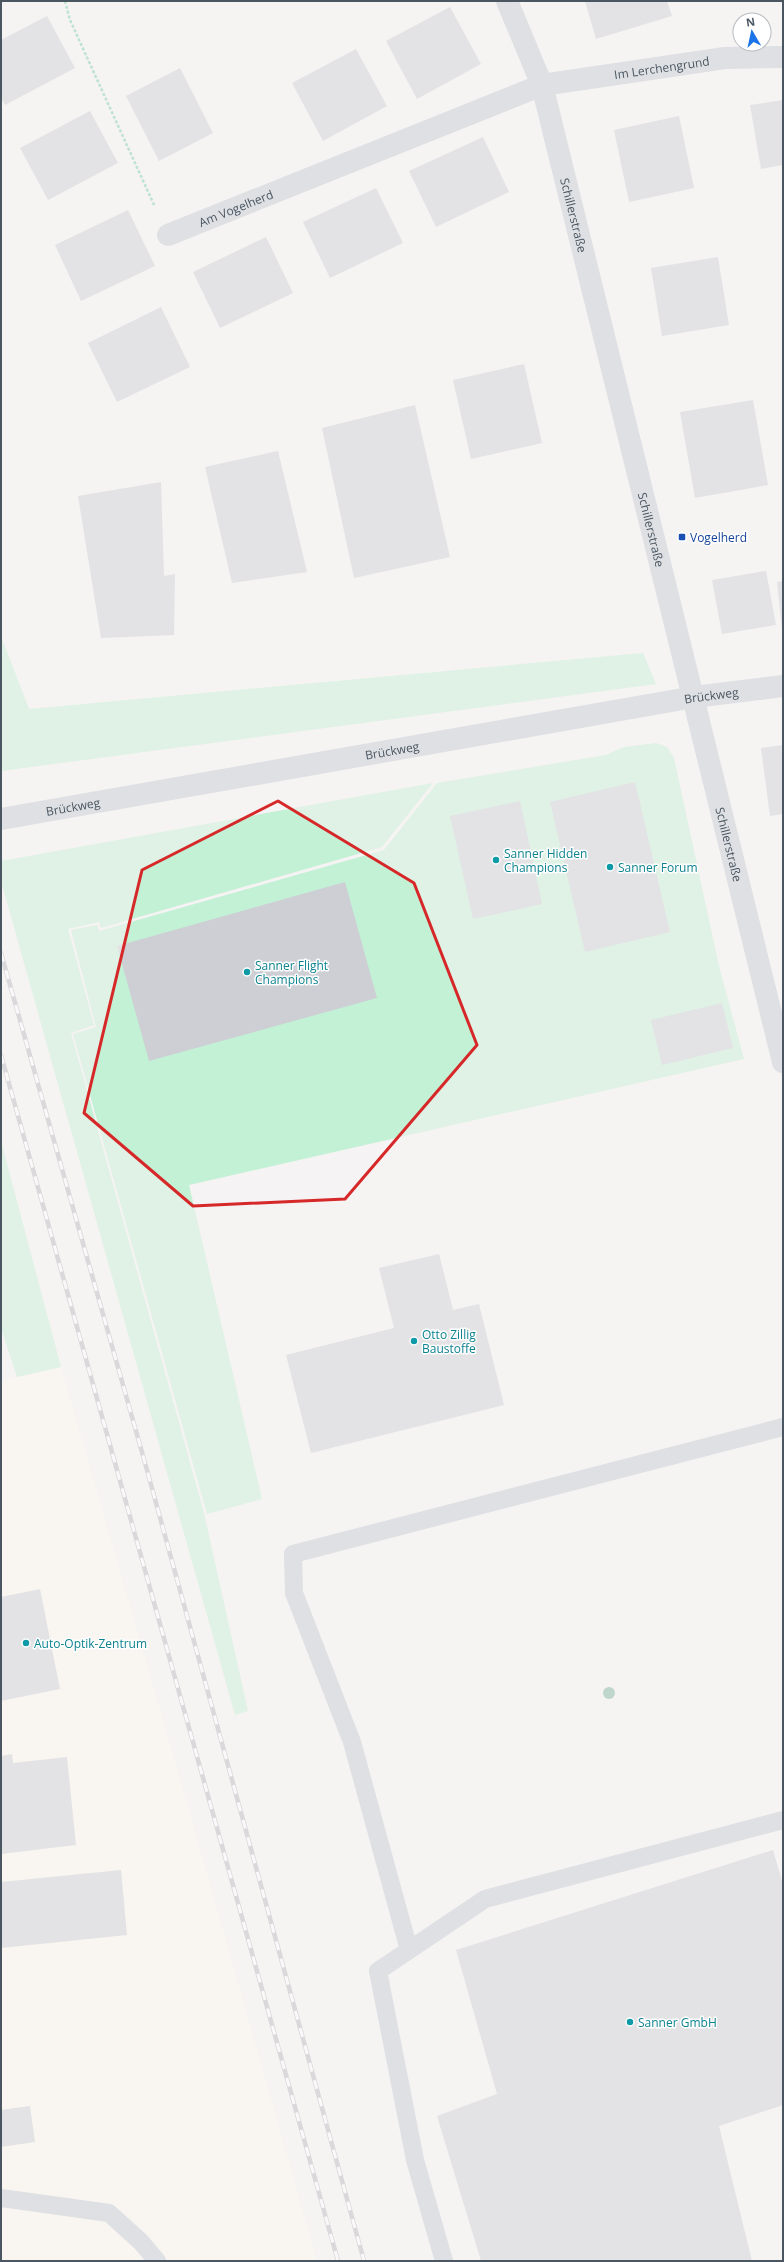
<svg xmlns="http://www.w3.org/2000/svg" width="784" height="2262" font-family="'Open Sans',sans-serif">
<rect width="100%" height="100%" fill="#f5f3f3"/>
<!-- commercial -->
<path fill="#fdf9ef" d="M61 1367 186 1800 317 2261H1V1381Z"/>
<!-- green -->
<path fill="#c3f1d5" d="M1 636 29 709 643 653 656 684 1 771Z
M656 743 667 747 674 758 719 966 744 1059 189 1185 262 1499 207 1514 73 1034 96 1027 71 930 97 925 99 931 384 850 437 783 606 755 624 747Z
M433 783 382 847 101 928 99 922 68 929 94 1025 71 1033 204 1513 248 1711 235 1715 1 881V861Z
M1 1141 61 1367 17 1377 1 1328Z"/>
<!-- building -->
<path fill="#cdcfd5" d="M585 1H667L672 16 596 39Z
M450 7 481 64 417 99 386 41Z
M47 16 75 68 5 105 1 98V40Z
M356 49 387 106 323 141 292 83Z
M180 68 213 133 159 161 126 96Z
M783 100V165L761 169 750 105Z
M90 111 118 163 48 200 20 148Z
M679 116 694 188 629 202 614 130Z
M483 137 509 192 436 227 409 171Z
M376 188 403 243 330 278 303 222Z
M128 210 155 266 81 301 55 245Z
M266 237 293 293 220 328 193 272Z
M718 257 729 325 662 336 651 268Z
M161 307 190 367 117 402 88 343Z
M524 364 542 443 471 459 453 380Z
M753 400 768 485 695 498 680 412Z
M415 405 450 557 354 578 322 428Z
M278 451 307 572 232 583 205 467Z
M161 482 164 576 175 574 174 635 101 638 78 496Z
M766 571 776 625 722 634 712 580Z
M783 581V628L782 629 777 582Z
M783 745V814L770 816 761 748Z
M635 782 670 932 585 952 550 802Z
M520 801 542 904 473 919 450 816Z
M345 882 377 998 149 1061 117 946Z
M722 1003 733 1048 662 1065 651 1020Z
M439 1254 453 1310 479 1304 504 1405 311 1453 286 1355 394 1328 379 1268Z
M40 1589 60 1689 1 1701V1597Z
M12 1754 13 1763 67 1757 76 1845 1 1854V1756Z
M773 1850 783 1884V2105L719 2126 752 2261H481L437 2116 497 2094 456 1950Z
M121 1870 127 1935 1 1948V1882Z
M30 2106 35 2142 1 2147V2110Z"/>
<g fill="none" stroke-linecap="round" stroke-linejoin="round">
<!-- path -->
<path stroke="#7ad0a6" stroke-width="2.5" stroke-dasharray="3 2" stroke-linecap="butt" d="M65 1 70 20 155 207"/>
<!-- service -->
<path stroke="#c1cad2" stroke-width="18" d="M409 1950 352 1742 294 1593 293 1554 783 1427
M1 2198 109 2213 141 2242 157 2261
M444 2261 415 2160 378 1971 485 1899 783 1820"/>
<!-- minor -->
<g stroke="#c1cad2" stroke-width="22">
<path id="s1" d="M507 1 542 85 783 1062"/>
<path id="s2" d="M168 235 542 85 725 58 783 57"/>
</g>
<!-- tertiary -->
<path stroke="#c1cad2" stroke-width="22" id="s3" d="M1 819 694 697 783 686"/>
<!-- rail casing -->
<g stroke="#b5b8bd" stroke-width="4.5">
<path id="rail" d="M1 953 147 1470 364 2261
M1 1055 338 2261"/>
</g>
<!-- rail -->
<use href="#rail" stroke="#fff" stroke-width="3" stroke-dasharray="9" stroke-linecap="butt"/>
</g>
<!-- trees -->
<circle fill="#7bb799" cx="609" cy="1693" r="6"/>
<!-- marked area -->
<path d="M0 0H784V2262H0ZM278 801 414 883 477 1045 345 1199 193 1206 84 1113 142 870Z" fill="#f5f3f3" fill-opacity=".55" fill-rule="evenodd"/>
<path fill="none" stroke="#d62828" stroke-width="3" stroke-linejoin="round" d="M278 801 414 883 477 1045 345 1199 193 1206 84 1113 142 870Z"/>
<!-- markers -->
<rect fill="#1a4fb4" stroke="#fff" stroke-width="1.5" x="678" y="533" width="8" height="8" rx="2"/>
<g fill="#0f9aa8" stroke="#fff" stroke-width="1.5">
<circle cx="496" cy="860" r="4"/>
<circle cx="610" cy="867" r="4"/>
<circle cx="247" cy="972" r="4"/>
<circle cx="414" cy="1341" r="4"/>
<circle cx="26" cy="1643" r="4"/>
<circle cx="630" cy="2022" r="4"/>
</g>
<g text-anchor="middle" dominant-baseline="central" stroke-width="3" stroke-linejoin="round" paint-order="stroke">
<!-- street labels -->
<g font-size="12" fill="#4a5661" stroke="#fff">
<text stroke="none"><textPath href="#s2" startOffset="524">Im Lerchengrund</textPath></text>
<text stroke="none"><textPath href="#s2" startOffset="73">Am Vogelherd</textPath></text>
<text stroke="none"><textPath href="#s1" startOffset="225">Schillerstraße</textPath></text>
<text stroke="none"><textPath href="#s1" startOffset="549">Schillerstraße</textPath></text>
<text stroke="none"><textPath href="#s3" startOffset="721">Brückweg</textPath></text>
<text stroke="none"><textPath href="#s3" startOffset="397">Brückweg</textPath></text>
<text stroke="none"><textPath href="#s3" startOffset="73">Brückweg</textPath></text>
<text stroke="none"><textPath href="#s1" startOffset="873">Schillerstraße</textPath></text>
</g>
<!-- transit labels -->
<g font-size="12" fill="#164399" stroke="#fff" text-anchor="start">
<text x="690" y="537">Vogelherd</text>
</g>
<!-- culture labels -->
<g font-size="12" fill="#0d838f" stroke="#fff" text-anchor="start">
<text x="504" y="853">Sanner Hidden<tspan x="504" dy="14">Champions</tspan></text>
<text x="618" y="867">Sanner Forum</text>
<text x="255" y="965">Sanner Flight<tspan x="255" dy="14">Champions</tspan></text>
<text x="422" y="1334">Otto Zillig<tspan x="422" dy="14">Baustoffe</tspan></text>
<text x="34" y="1643">Auto-Optik-Zentrum</text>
<text x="638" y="2022">Sanner GmbH</text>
</g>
</g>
<!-- border -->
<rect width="784" height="2262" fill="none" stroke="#4a5661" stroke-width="4"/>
<!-- north arrow -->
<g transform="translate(752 32) rotate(351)"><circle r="19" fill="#ffffff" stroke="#b7bbc0"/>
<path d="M0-3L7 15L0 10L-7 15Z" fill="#1a73e8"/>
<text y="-6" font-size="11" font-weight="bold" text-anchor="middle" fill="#4a5661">N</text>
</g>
</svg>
